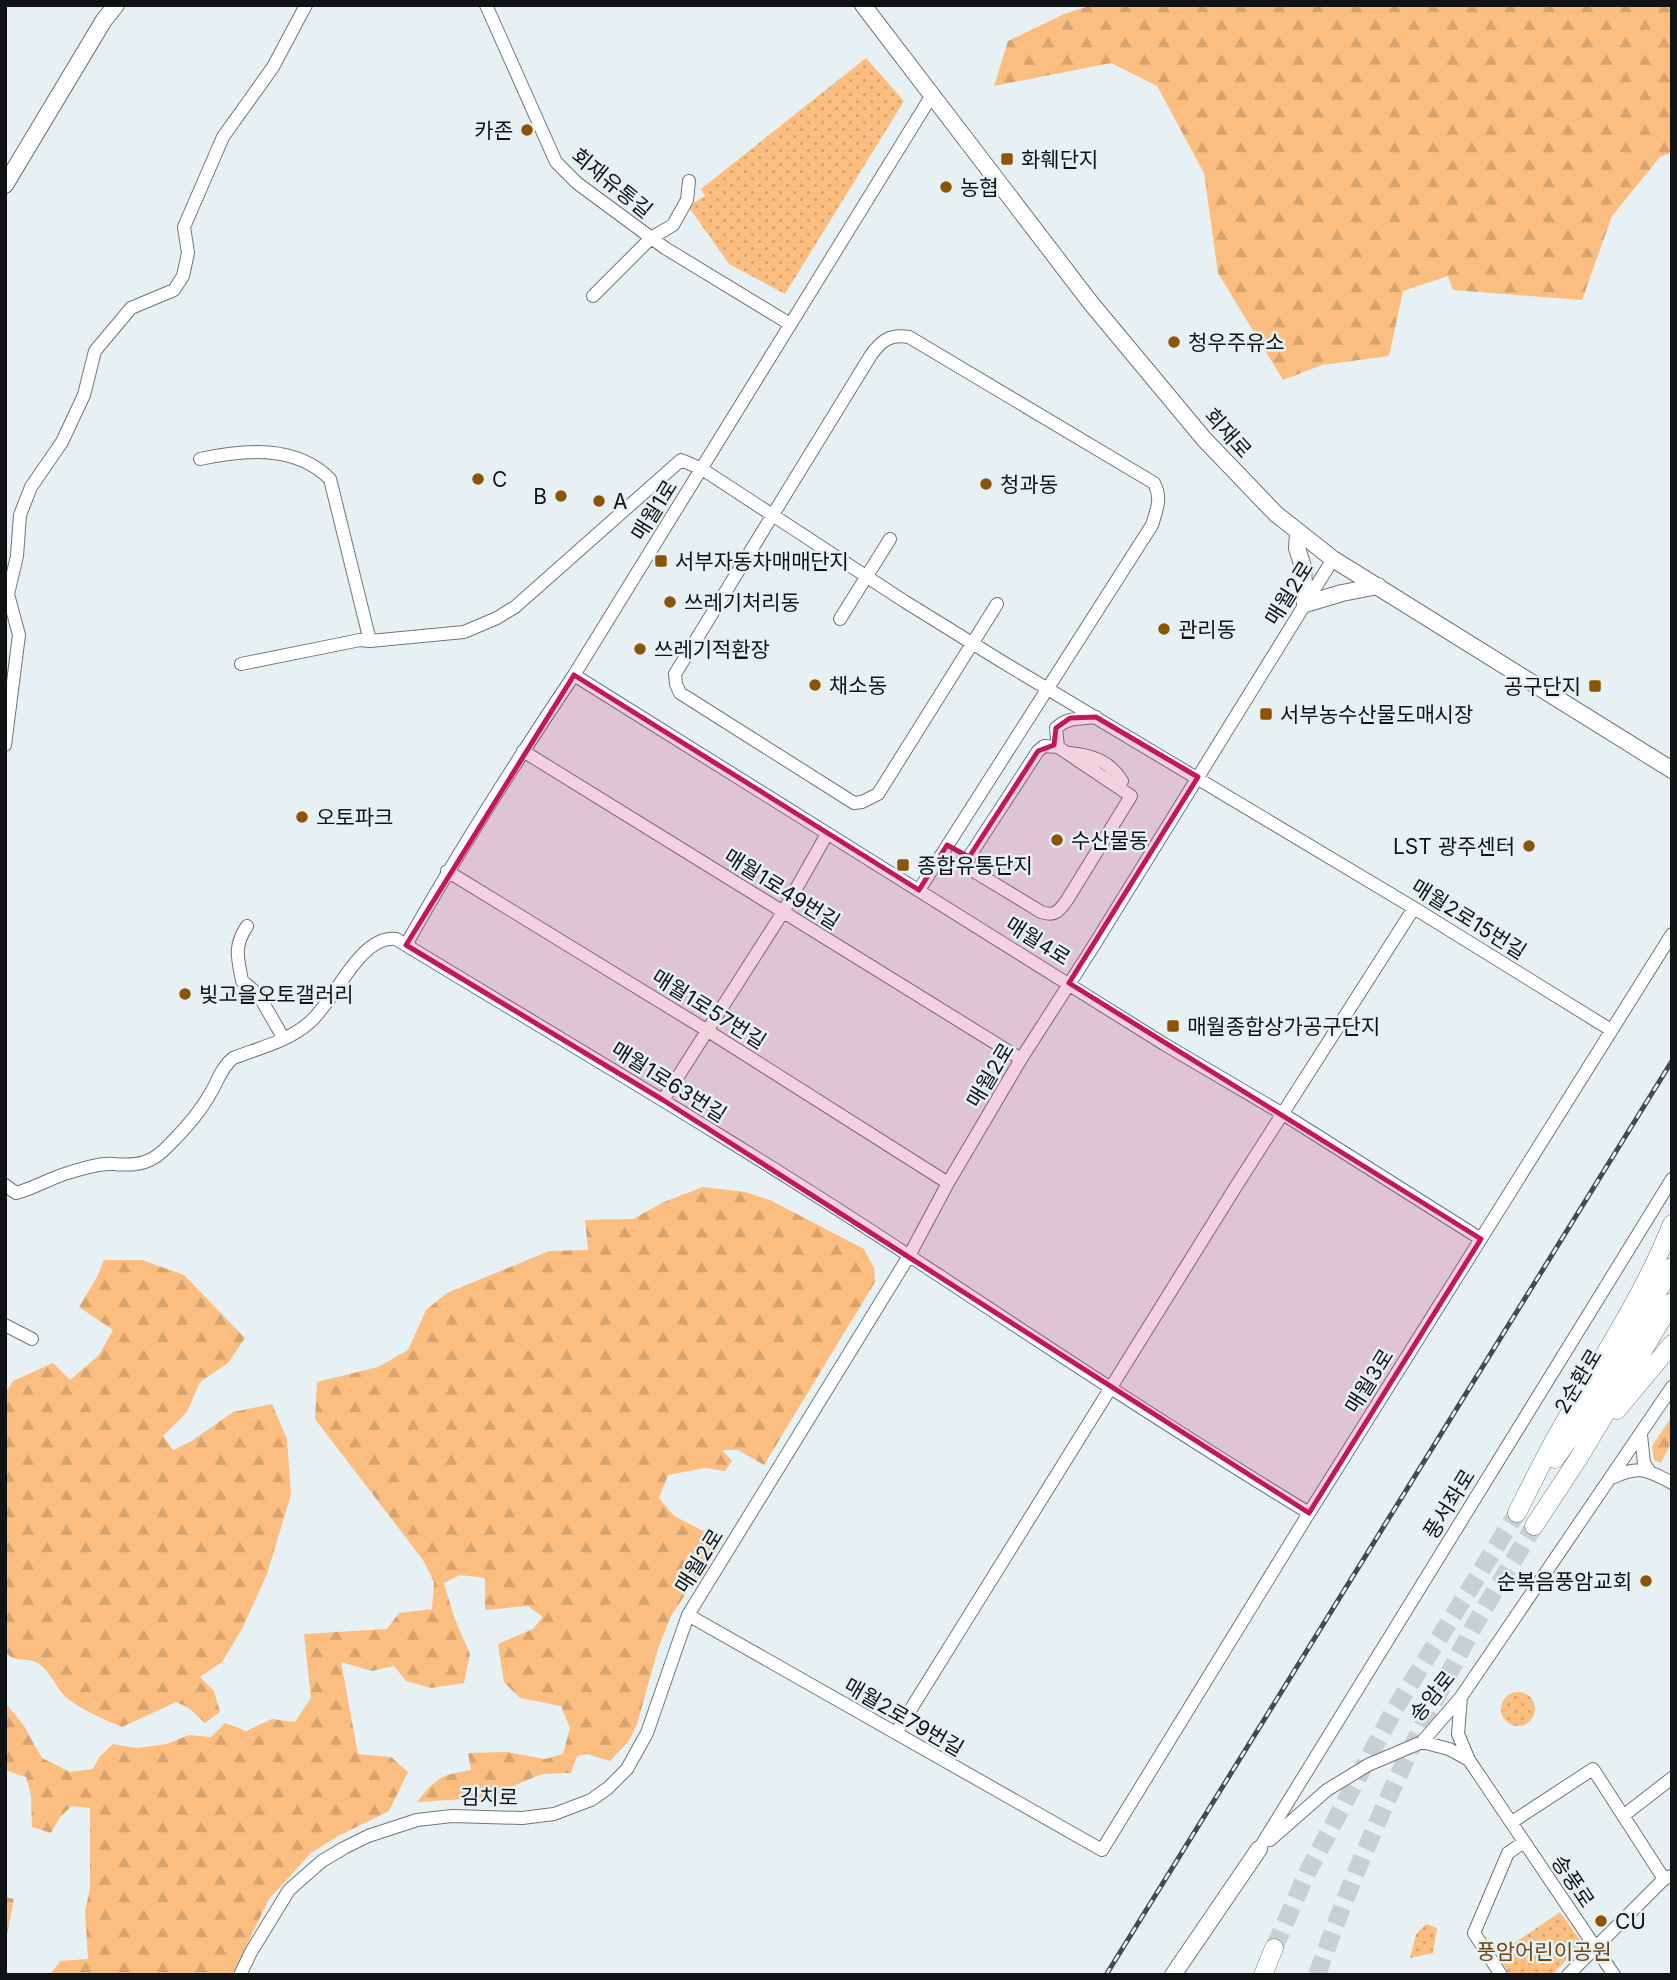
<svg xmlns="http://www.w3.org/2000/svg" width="1677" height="1980" font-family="Inter,'Noto Sans KR',sans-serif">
<defs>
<pattern id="grass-dots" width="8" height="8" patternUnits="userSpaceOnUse" patternTransform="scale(1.75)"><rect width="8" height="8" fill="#fbbe80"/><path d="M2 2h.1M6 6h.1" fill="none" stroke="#d6a26e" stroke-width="1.8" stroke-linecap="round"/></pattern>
<pattern id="forest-firs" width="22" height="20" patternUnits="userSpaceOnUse" patternTransform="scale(1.75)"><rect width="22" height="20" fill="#fbbe80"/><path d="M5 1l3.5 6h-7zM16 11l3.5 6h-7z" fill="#d6a26e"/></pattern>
</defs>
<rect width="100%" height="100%" fill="#e7f1f3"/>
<!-- grass -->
<path fill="url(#grass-dots)" d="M866 58 904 101 785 294 729 264 688 206 705 196 701 189Z
M1501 1709a17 17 0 1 1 34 0a17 17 0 1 1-34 0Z
M1560 1912 1580 1940V1946L1552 1975H1510L1497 1955Z
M1426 1924 1437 1928 1433 1953 1410 1958 1416 1934Z"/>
<!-- forest -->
<path fill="url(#forest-firs)" d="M1093 5H1672V152L1660 157 1612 216 1582 300 1453 290 1448 276 1403 291 1389 356 1322 365 1283 380 1218 273 1204 173 1157 86 1111 63 994 86 1008 41 1064 14Z
M703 1187 745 1192 770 1200 864 1249 874 1268 875 1282 764 1465 738 1450H722L732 1461 725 1471 705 1468 668 1475 659 1498 674 1516 721 1540 671 1616 658 1649 637 1724 629 1741 610 1761 587 1754 577 1756 571 1773 542 1774 513 1786 498 1797 417 1802C437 1777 441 1775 471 1770L468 1753 507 1752 545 1759 563 1754 570 1728 561 1706 520 1698 504 1682 498 1644 533 1629 543 1617 528 1606 485 1610V1578L460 1575 444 1583 454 1617 470 1654 464 1683 431 1688 406 1681 394 1666 372 1671 341 1662 358 1754 391 1757 408 1772 389 1811 338 1836 311 1853 269 1899 232 1975H50L60 1961 88 1959 85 1911 90 1889V1808L72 1806 60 1817 51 1833 32 1827 31 1795 26 1777 5 1770V1706L9 1707 24 1726 42 1758 70 1772 93 1769 100 1756 113 1744 136 1748 167 1744 189 1735 211 1737 225 1723 246 1731 272 1719 295 1722 311 1698 304 1634 387 1629 399 1613 432 1609 434 1582 423 1560 315 1419 317 1382 378 1367 408 1350 426 1310 447 1293 549 1251 588 1250 585 1220 633 1219 664 1202Z
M104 1260H142L184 1275 245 1338 228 1363 200 1382 187 1412 163 1436 173 1450 190 1442 233 1412 272 1404 287 1439 291 1495 267 1574 242 1629 222 1662 200 1677 214 1691 220 1712 205 1723 189 1708 176 1702 122 1727C103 1719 84 1711 68 1699 56 1690 50 1668 35 1662 23 1657 17 1664 5 1652V1394L13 1381 53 1363 70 1380 99 1355 113 1330 79 1307 97 1277Z
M1672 1416V1441L1661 1463 1654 1460 1652 1446Z
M5 1897 14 1899 5 1944Z"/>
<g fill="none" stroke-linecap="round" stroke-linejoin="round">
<!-- highway-tunnel -->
<path stroke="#c7d0d2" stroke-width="18" stroke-dasharray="18 9" stroke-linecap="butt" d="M1274 1948 1307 1873 1393 1712 1517 1513
M1317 1975C1357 1861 1407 1751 1464 1645 1485 1604 1511 1566 1534 1526"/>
<!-- minor casing -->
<g stroke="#6e7779" stroke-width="14">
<path id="minor" d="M486 5 556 162 577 183 665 248 790 324
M593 296 651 238 673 225 687 200 689 181
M200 459C244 450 295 444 330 479L370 641
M840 619 890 539
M241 664 360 640 370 641 464 632 497 618 515 607 681 460 702 469 904 601 1001 661 1414 908 1611 1030
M574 675 1164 1044 1283 1114 1481 1239
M5 745 19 635 8 594 17 556 20 515 31 487 62 442 84 395 95 351 131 308 174 290 183 276 188 253 184 227 223 137 273 67 306 5
M1044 746 1058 747 1131 796 1067 900C1059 911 1055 917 1041 912L972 870 968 864 969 857 1038 751Z
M1058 747 1056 728C1068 717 1080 719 1096 717
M523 751 1021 1059
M1070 753C1091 755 1110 761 1122 781
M447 871 708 1031 948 1183
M919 890 1152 525C1157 509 1162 498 1154 483L909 337C890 334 882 340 871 355L675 674 676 684 680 693 854 803 862 802 878 794 997 604
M247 926C233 947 238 958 242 981L258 994 284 1039
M406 945C458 852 515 763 574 675L932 95
M663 1100 783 912 827 834
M5 1185 16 1193C35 1188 52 1177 71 1172 84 1168 100 1163 113 1164 138 1166 152 1164 170 1144 185 1129 200 1112 210 1094 218 1081 221 1068 233 1058 259 1048 289 1041 310 1022 335 1001 359 935 396 939 567 1043 740 1144 908 1255 1040 1342 1173 1430 1309 1513
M5 1325 32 1339
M1641 1435 1644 1463 1649 1471
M1614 1477C1639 1465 1648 1470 1672 1483
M688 1615 1102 1850 1309 1513 1672 934
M1461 1697 1458 1734 1469 1760
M896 1733 1235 1188 1414 908
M1422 1742 1449 1749 1469 1760 1614 1975
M1623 1816 1672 1778
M1512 1822 1593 1769 1664 1879
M1270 1840 1327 1790 1368 1765 1422 1742 1461 1697 1672 1387
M1259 1849 1672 1179
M240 1975 251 1952 289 1890 322 1861 344 1848 368 1836 417 1820 452 1816 522 1818 554 1814 591 1800 608 1788 627 1769 647 1733 688 1615 909 1256 948 1183 1021 1059 1091 950 1333 559
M1501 1975 1474 1933 1508 1853 1524 1842
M1568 1975 1664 1879 1671 1876"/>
</g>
<!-- major casing -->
<g stroke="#6e7779" stroke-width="18">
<path id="major" d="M863 5 1090 302 1204 439 1276 514 1333 559 1672 770
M5 185 104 20 116 5
M1298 533 1297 548 1303 567 1305 604 1342 593 1378 586
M1173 1975 1259 1849"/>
</g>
<!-- highway casing -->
<g stroke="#6e7779" stroke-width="19">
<path id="highway" d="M1617 1410 1672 1344
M1555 1459 1580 1424 1672 1267
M1517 1513C1532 1483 1547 1452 1564 1423 1602 1358 1644 1294 1672 1224
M1534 1526 1580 1456 1672 1302
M1263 1975 1274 1948"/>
</g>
<!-- minor -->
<use href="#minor" stroke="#fff" stroke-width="12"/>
<!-- major -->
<use href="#major" stroke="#fff" stroke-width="16"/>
<!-- highway -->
<use href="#highway" stroke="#fff" stroke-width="18"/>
<!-- rail casing -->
<g stroke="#454a4b" stroke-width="5">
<path id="rail" d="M1106 1975 1672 1061"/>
</g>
<!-- rail -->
<use href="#rail" stroke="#e7f1f3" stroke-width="2.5" stroke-dasharray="8" stroke-linecap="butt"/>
</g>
<!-- marked area -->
<path fill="#c2185b" fill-opacity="0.2" stroke="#c2185b" stroke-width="5" stroke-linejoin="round" d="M574 675 919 890 947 845 969 857 1038 751 1054 745 1056 728 1070 718 1096 717 1198 777 1069 983 1481 1239 1309 1513 663 1100 406 945Z"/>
<!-- markers -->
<g fill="#8c5408" stroke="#e7f1f3" stroke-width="2.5">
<circle cx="527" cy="130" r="7"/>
<rect x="1000" y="152" width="14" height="14" rx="3.5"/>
<circle cx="946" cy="187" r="7"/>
<circle cx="1174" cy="342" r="7"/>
<circle cx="478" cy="479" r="7"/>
<circle cx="986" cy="484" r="7"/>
<circle cx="561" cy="496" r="7"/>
<circle cx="599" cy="501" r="7"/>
<rect x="654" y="554" width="14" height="14" rx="3.5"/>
<circle cx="670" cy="602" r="7"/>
<circle cx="1164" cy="629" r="7"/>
<circle cx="640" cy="649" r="7"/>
<circle cx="815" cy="685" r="7"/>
<rect x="1588" y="679" width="14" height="14" rx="3.5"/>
<rect x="1259" y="707" width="14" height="14" rx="3.5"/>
<circle cx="302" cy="817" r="7"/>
<circle cx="1057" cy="840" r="7"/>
<circle cx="1529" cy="846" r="7"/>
<rect x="896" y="858" width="14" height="14" rx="3.5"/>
<circle cx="185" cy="994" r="7"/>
<rect x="1166" y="1019" width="14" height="14" rx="3.5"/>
<circle cx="1646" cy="1581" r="7"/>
<circle cx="1601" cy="1921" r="7"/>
</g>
<g text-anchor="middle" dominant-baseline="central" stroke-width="5" stroke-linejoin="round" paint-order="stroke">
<!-- poi labels -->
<g font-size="21" fill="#101314" stroke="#e7f1f3" text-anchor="start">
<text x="513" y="130" text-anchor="end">카존</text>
<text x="1021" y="159">화훼단지</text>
<text x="960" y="187">농협</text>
<text x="1188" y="342">청우주유소</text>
<text x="492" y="479">C</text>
<text x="1000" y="484">청과동</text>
<text x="547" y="496" text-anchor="end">B</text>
<text x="613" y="501">A</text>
<text x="675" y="561">서부자동차매매단지</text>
<text x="684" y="602">쓰레기처리동</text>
<text x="1178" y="629">관리동</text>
<text x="654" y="649">쓰레기적환장</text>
<text x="829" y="685">채소동</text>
<text x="1581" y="686" text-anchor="end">공구단지</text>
<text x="1280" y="714">서부농수산물도매시장</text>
<text x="316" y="817">오토파크</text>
<text x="1071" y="840">수산물동</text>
<text x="1515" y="846" text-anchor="end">LST 광주센터</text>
<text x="917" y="865">종합유통단지</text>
<text x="199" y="994">빛고을오토갤러리</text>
<text x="1187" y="1026">매월종합상가공구단지</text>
<text x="1632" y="1581" text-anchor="end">순복음풍암교회</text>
<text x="1615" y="1921">CU</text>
</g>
<!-- street labels -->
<g font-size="21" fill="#101314" stroke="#e7f1f3">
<text transform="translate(612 183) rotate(39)">회재유통길</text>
<text transform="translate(1228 433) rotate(48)">회재로</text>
<text transform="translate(654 510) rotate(-58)">매월1로</text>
<text transform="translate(1289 593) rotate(-58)">매월2로</text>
<text transform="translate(782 889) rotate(32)">매월1로49번길</text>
<text transform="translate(1469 919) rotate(32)">매월2로15번길</text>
<text transform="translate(1038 941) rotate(32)">매월4로</text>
<text transform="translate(709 1009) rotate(32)">매월1로57번길</text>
<text transform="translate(990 1075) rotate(-59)">매월2로</text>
<text transform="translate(669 1082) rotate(32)">매월1로63번길</text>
<text transform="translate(1369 1381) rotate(-58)">매월3로</text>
<text transform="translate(1578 1381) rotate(-59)">2순환로</text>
<text transform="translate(1449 1504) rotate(-58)">풍서좌로</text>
<text transform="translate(699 1561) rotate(-58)">매월2로</text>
<text transform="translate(1432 1696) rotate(-51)">송암로</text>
<text transform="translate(904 1717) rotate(30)">매월2로79번길</text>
<text transform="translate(489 1797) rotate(1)">김치로</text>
<text transform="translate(1573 1881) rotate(56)">송풍로</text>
</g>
<!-- park labels -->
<g font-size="21" fill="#704510" stroke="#e7f1f3">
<text x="1544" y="1951">풍암어린이공원</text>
</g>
</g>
<!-- border -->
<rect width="1677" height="1980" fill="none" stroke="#101314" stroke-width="14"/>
</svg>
